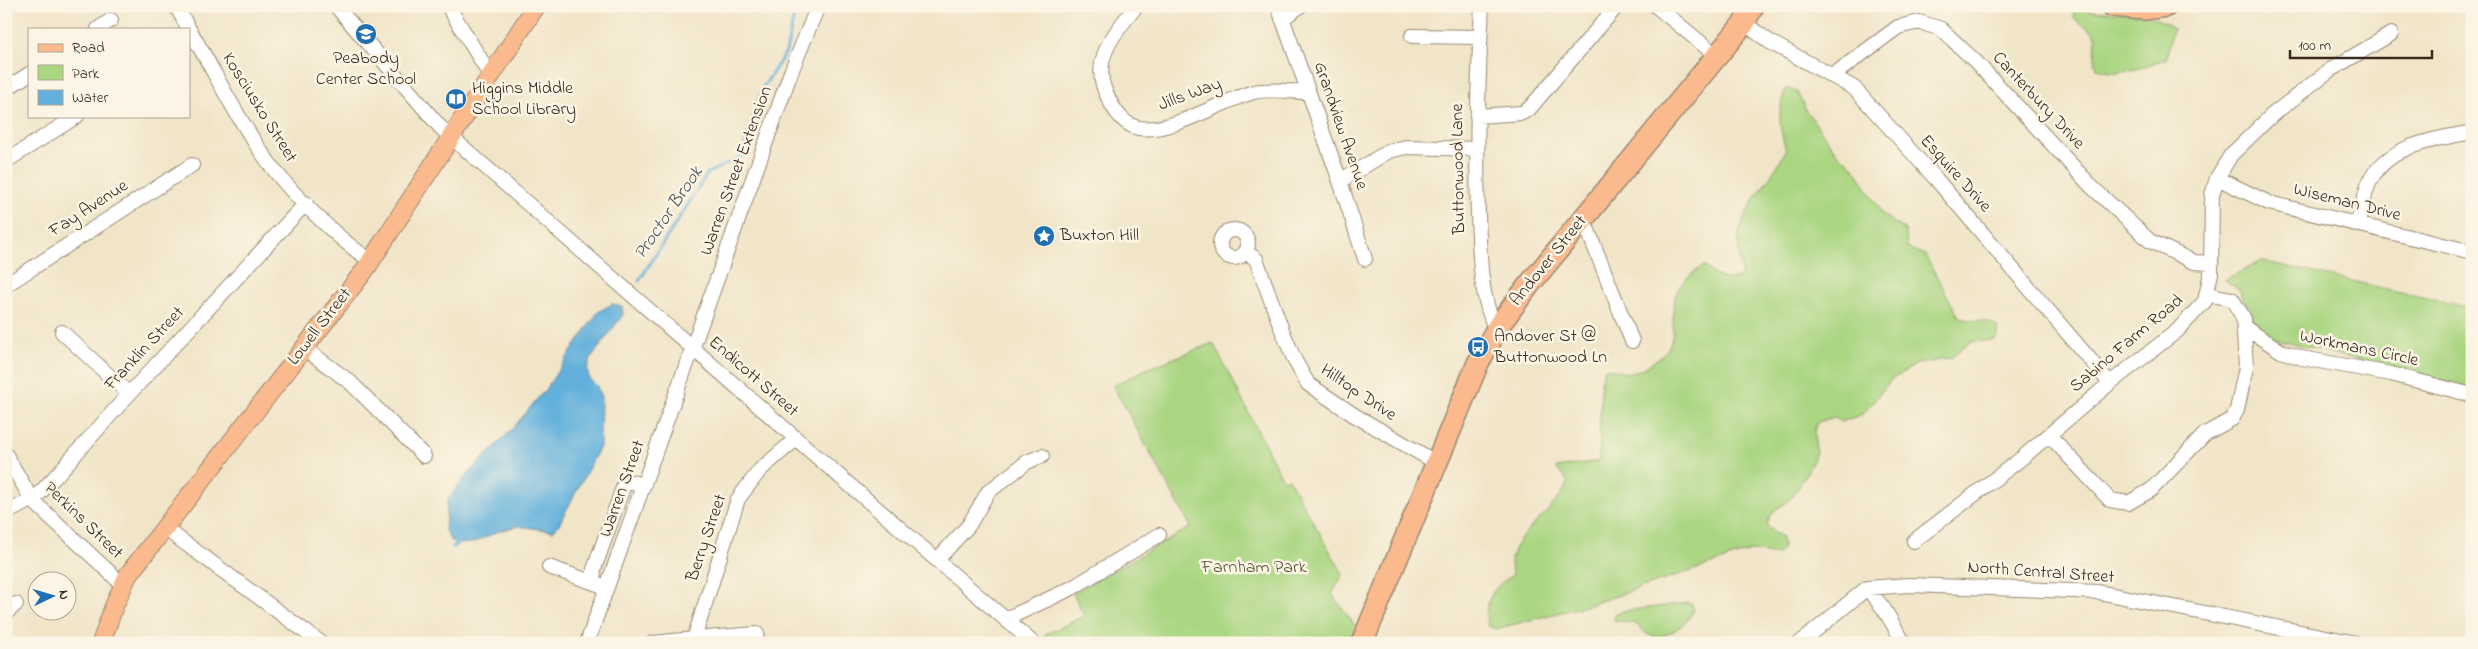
<svg xmlns="http://www.w3.org/2000/svg" width="2478" height="649" font-family="'Indie Flower',sans-serif">
<rect width="100%" height="100%" fill="#fcf5e5"/>
<filter id="ink" filterUnits="userSpaceOnUse"><feTurbulence type="fractalNoise" baseFrequency=".02" numOctaves="2"/><feDisplacementMap in="SourceGraphic" scale="10" xChannelSelector="R" yChannelSelector="G"/><feConvolveMatrix kernelMatrix="1 2 1 2 8 2 1 2 1" color-interpolation-filters="sRGB"/></filter>
<filter id="wash" filterUnits="userSpaceOnUse"><feTurbulence type="fractalNoise" baseFrequency=".0096" numOctaves="4" result="noise"/><feDisplacementMap in="SourceGraphic" scale="20" xChannelSelector="R" yChannelSelector="G"/><feGaussianBlur stdDeviation="1.12" result="paint"/><feColorMatrix in="noise" values="0 0 0 0 0 0 0 0 0 0 0 0 0 0 0 0 0 1.4 0 .05"/><feComposite in="paint" operator="in"/></filter>
<g filter="url(#wash)">
<rect width="100%" height="100%" fill="#f1e5c8"/>
<!-- green -->
<path fill="#aad682" stroke="#728050" d="M2082 7 2087 11C2113 13 2155 10 2173 29L2166 59C2144 66 2119 79 2097 68 2092 57 2099 41 2093 32 2088 26 2079 24 2073 17L2075 8Z
M1786 88 1797 92 1805 109 1836 152 1853 166 1883 215 1906 231 1907 248 1925 255 1959 317C1973 323 1984 318 1997 326L1998 336 1995 340 1970 342 1951 358 1917 364 1891 380 1863 414 1841 422 1834 417 1818 422C1809 435 1819 444 1815 455 1814 461 1796 492 1792 497 1783 508 1771 507 1767 525L1774 533 1782 536 1783 548 1777 555 1751 551 1589 605 1496 629 1487 626C1484 604 1491 587 1512 576 1512 570 1510 562 1512 556 1517 532 1558 509 1568 482L1556 468 1599 461 1601 383 1604 369C1615 367 1620 376 1637 371 1643 369 1649 365 1654 361 1685 342 1666 318 1677 292 1682 280 1695 270 1705 266 1715 277 1728 284 1742 276 1740 261 1736 241 1741 226 1750 198 1774 177 1786 150 1779 126 1777 112 1786 88Z
M2262 261 2472 308V389L2261 335 2239 290 2224 280Z
M1213 343 1283 480 1288 478 1343 574 1332 594 1356 627 1351 639 1315 643H1053L1044 635 1084 616 1073 593 1191 527 1113 386 1144 370Z
M1687 603 1692 604 1694 610C1688 623 1665 642 1649 635 1643 632 1640 626 1633 623 1627 621 1620 622 1614 620L1615 615 1623 611Z"/>
<!-- water -->
<path fill="#62b0dc" stroke="#4e6d7d" d="M612 304 622 306 623 315 591 358 587 370 590 380 597 386 601 397 600 447 558 526 553 531 518 526 499 531 473 543 459 544 450 540 445 530 447 501 465 477 514 427 547 387 598 312Z"/>
<g fill="none" stroke-linecap="round" stroke-linejoin="round">
<!-- stream -->
<path stroke="#62b0dc" stroke-width="3" d="M639 281 708 173 741 157 762 89 786 52 796 6
M453 547 460 541"/>
</g>
</g>
<g filter="url(#ink)">
<g fill="none" stroke-linecap="round" stroke-linejoin="round">
<!-- minor casing -->
<g stroke="#968873" stroke-width="16">
<path id="minor" d="M176 6 189 29
M336 6 441 128 816 456 1033 643
M448 6 490 75
M1278 6 1340 181 1365 259
M1482 6C1478 77 1476 146 1478 216 1480 253 1479 296 1496 329
M1656 6 1717 56
M1134 9C1114 33 1091 61 1106 93 1112 107 1122 125 1139 128 1173 133 1220 101 1254 92 1270 88 1292 92 1308 92
M1282 19 1300 6
M1744 23 1770 42 1854 88 1936 179 2110 383
M98 29 111 20
M189 29C215 72 237 119 267 160 289 192 338 239 371 261
M1412 36 1480 37
M1832 76 1898 27 1919 22 1941 29 1975 61 2092 187 2150 241 2194 262 2211 263
M6 89 29 74
M1477 116 1522 113 1529 109 1617 6
M6 161 77 116
M2217 178 2269 203 2472 252
M1340 181 1389 151 1406 147 1476 149
M1583 218 1632 341
M2357 225C2362 211 2364 194 2370 181 2389 144 2436 139 2472 132
M1220 244a14 14 0 1 1 28 0a14 14 0 1 1-28 0Z
M1246 252 1256 259 1282 330 1295 361 1308 384 1354 415 1437 463
M6 285 192 165
M2244 327 2281 351 2302 358 2391 374 2472 395
M62 332 129 394
M304 348 350 382 424 456
M2049 435 2110 500 2128 503 2151 490 2205 434 2232 419 2237 410 2246 367 2243 317 2232 299 2206 294
M6 455 32 500 123 585
M6 513 35 498 54 478 129 394 306 203
M163 527 321 643
M1914 541 2022 458 2110 383 2177 331 2205 301 2211 273 2212 195 2217 178 2231 155 2272 115 2330 70 2391 34
M937 560 969 525 988 492 1027 462 1042 456
M549 567 600 585
M593 582 594 569 624 485 632 482 644 485
M1867 588 1884 609 1904 643
M6 613 16 604
M1006 619 1072 588 1159 535
M694 639 757 634
M587 643 791 72 818 6
M653 643 694 639 738 499 760 470 796 439
M1800 643 1867 588 1909 585 2098 592 2356 643"/>
</g>
<!-- major casing -->
<g stroke="#968873" stroke-width="20">
<path id="major" d="M101 643 114 606 128 575 365 270 536 6"/>
</g>
<!-- highway casing -->
<g stroke="#968873" stroke-width="24">
<path id="highway" d="M2113 6 2144 9 2166 6
M1362 643 1478 363 1499 325 1529 285 1744 23 1753 6"/>
</g>
<!-- minor -->
<use href="#minor" stroke="#fff" stroke-width="14"/>
<!-- major -->
<use href="#major" stroke="#fbba8d" stroke-width="18"/>
<!-- highway -->
<use href="#highway" stroke="#fbba8d" stroke-width="21"/>
</g>
</g>
<!-- icons -->
<defs>
<g id="school-disc" transform="scale(1.125)"><circle r="9.5" fill="#1f6fb2" stroke="#fcf5e5"/><path d="M0-5L7-2L0 1L-7-2ZM-4 1L0 2.5L4 1V4Q0 6-4 4Z" fill="#fff"/></g>
<g id="library-disc" transform="scale(1.125)"><circle r="9.5" fill="#1f6fb2" stroke="#fcf5e5"/><path d="M-6-4Q-3-5.5-.7-3.5V5Q-3 3-6 4ZM6-4Q3-5.5 .7-3.5V5Q3 3 6 4Z" fill="#fff"/></g>
<g id="sight-disc" transform="scale(1.125)"><circle r="9.5" fill="#1f6fb2" stroke="#fcf5e5"/><path d="M0-6L1.8-2.2L6-1.7L2.9 1.2L3.7 5.4L0 3.3L-3.7 5.4L-2.9 1.2L-6-1.7L-1.8-2.2Z" fill="#fff"/></g>
<g id="bus-disc" transform="scale(1.125)"><circle r="9.5" fill="#1f6fb2" stroke="#fcf5e5"/><path d="M-5-6H5V4H4V6H2V4H-2V6H-4V4H-5ZM-3.5-4V0h7V-4ZM-3.5 1.2v1.5H-2V1.2ZM2 1.2v1.5H3.5V1.2Z" fill="#fff"/></g>
</defs>
<g fill-rule="evenodd">
<use href="#school-disc" x="366" y="34"/>
<use href="#library-disc" x="456" y="99"/>
<use href="#sight-disc" x="1044" y="236"/>
<use href="#bus-disc" x="1478" y="347"/>
</g>
<g text-anchor="middle" dominant-baseline="central" stroke-width="5" stroke-linejoin="round" paint-order="stroke">
<!-- poi labels -->
<g font-size="18" fill="#3b2a1e" stroke="#fcf5e5" text-anchor="start">
<text x="366" y="59" text-anchor="middle">Peabody<tspan x="366" dy="21">Center School</tspan></text>
<text x="472" y="89">Higgins Middle<tspan x="472" dy="21">School Library</tspan></text>
<text x="1060" y="236">Buxton Hill</text>
<text x="1494" y="337">Andover St @<tspan x="1494" dy="21">Buttonwood Ln</tspan></text>
</g>
<!-- street labels -->
<g font-size="18" fill="#3b2a1e" stroke="#fcf5e5">
<text transform="translate(1190 95) rotate(-20)">Jills Way</text>
<text transform="translate(2038 101) rotate(47)">Canterbury Drive</text>
<text transform="translate(259 108) rotate(58)">Kosciusko Street</text>
<text transform="translate(1340 126) rotate(71)">Grandview Avenue</text>
<text transform="translate(1459 169) rotate(-91)">Buttonwood Lane</text>
<text transform="translate(737 171) rotate(-70)">Warren Street Extension</text>
<text transform="translate(1955 174) rotate(48)">Esquire Drive</text>
<text transform="translate(2347 203) rotate(14)">Wiseman Drive</text>
<text transform="translate(89 209) rotate(-33)">Fay Avenue</text>
<text transform="translate(1549 261) rotate(-51)">Andover Street</text>
<text transform="translate(320 327) rotate(-52)">Lowell Street</text>
<text transform="translate(2127 344) rotate(-40)">Sabino Farm Road</text>
<text transform="translate(145 349) rotate(-47)">Franklin Street</text>
<text transform="translate(2359 349) rotate(12)">Workmans Circle</text>
<text transform="translate(753 377) rotate(41)">Endicott Street</text>
<text transform="translate(1358 393) rotate(34)">Hilltop Drive</text>
<text transform="translate(623 489) rotate(-70)">Warren Street</text>
<text transform="translate(83 521) rotate(44)">Perkins Street</text>
<text transform="translate(707 538) rotate(-71)">Berry Street</text>
<text transform="translate(2041 573) rotate(4)">North Central Street</text>
</g>
<!-- park labels -->
<g font-size="18" fill="#575537" stroke="#fcf5e5">
<text x="1254" y="568">Farnham Park</text>
</g>
<!-- water labels -->
<g font-size="19" font-style="italic" fill="#495960" stroke="#fcf5e5">
<text transform="translate(669 213) rotate(-56)">Proctor Brook</text>
</g>
</g>
<!-- margin -->
<rect width="2478" height="649" fill="none" stroke="#fcf5e5" stroke-width="25"/>
<!-- legend -->
<rect x="28" y="28" width="162" height="90" fill="#fcf5e5" stroke="#afa495"/>
<rect x="38" y="44" width="25" height="8" fill="#fbba8d" stroke="#afa495"/>
<text x="72" y="52" font-size="15" fill="#3b2a1e">Road</text>
<rect x="38" y="65" width="25" height="15" fill="#aad682" stroke="#afa495"/>
<text x="72" y="78" font-size="15" fill="#3b2a1e">Park</text>
<rect x="38" y="90" width="25" height="15" fill="#62b0dc" stroke="#afa495"/>
<text x="72" y="102" font-size="15" fill="#3b2a1e">Water</text>
<!-- north arrow -->
<g transform="translate(52 596) rotate(85)"><circle r="24" fill="#fcf5e5" stroke="#afa495"/>
<path d="M0-4L9 19L0 12L-9 19Z" fill="#1f6fb2"/>
<text y="-8" font-size="14" font-weight="bold" text-anchor="middle" fill="#3b2a1e">N</text>
</g>
<!-- scale -->
<path d="M2290 50v8h142v-8" fill="none" stroke="#3b2a1e" stroke-width="2.5"/>
<text x="2298" y="50" font-size="15" fill="#3b2a1e" stroke="#fcf5e5" stroke-width="4" paint-order="stroke">100 m</text>
</svg>
